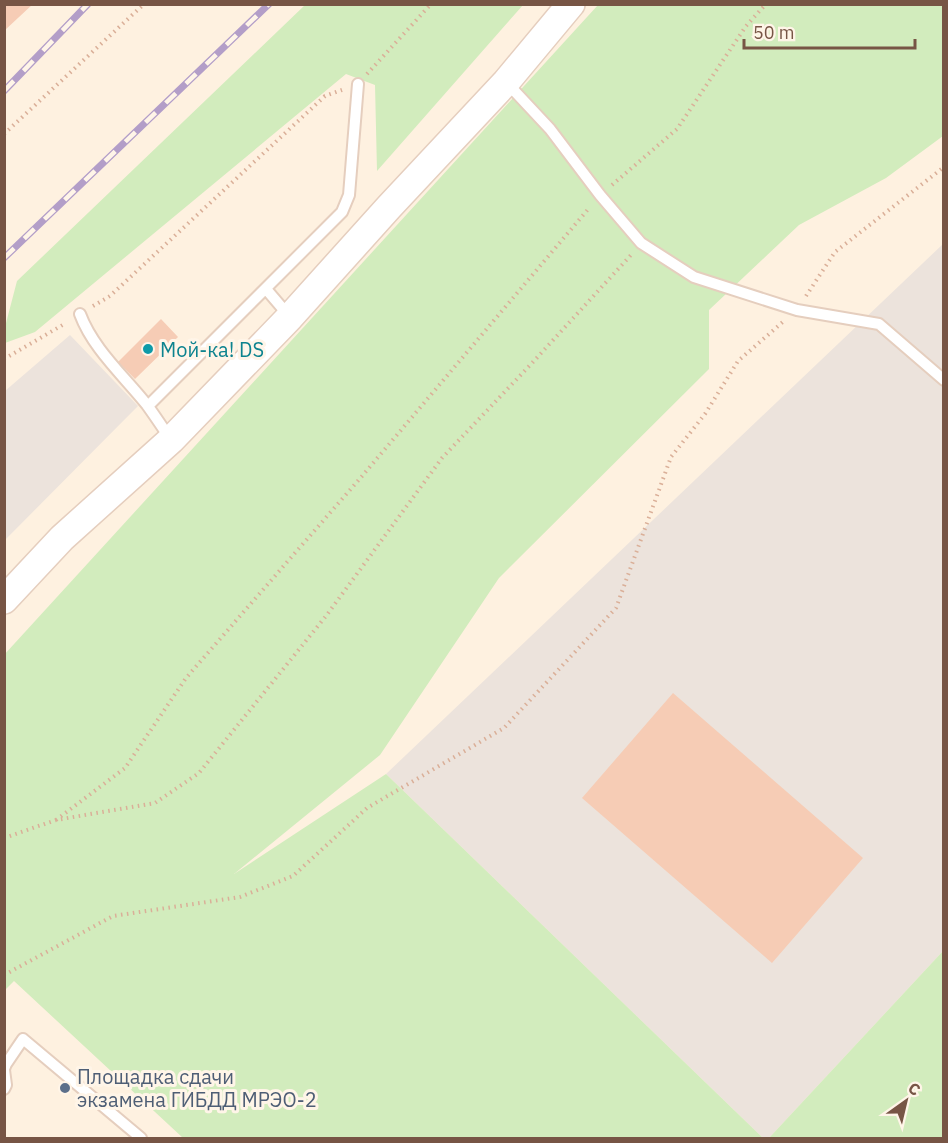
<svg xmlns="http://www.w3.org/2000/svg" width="948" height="1143" font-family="'IBM Plex Sans',sans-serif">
<rect width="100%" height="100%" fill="#fef1e0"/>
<!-- industrial -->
<path fill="#ece3dc" d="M943 244V951L769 1138H763L386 774Z
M70 335 138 406 5 540V391Z"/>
<!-- green -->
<path fill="#d2ecbd" d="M305 5H523L377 171 375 85 346 74 35 332 5 343V327L17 281Z
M598 5H943V136L886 178 799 225 709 310V369L499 578 380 755 234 874 386 774 763 1138H183L14 981 5 990 4 655Z
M943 951V1138H769Z"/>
<!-- building -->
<path fill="#f6ccb5" d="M4 4H33L4 31Z
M161 319 178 337 135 379 118 362Z
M673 693 863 858 772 963 582 798Z"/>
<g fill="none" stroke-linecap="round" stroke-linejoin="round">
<!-- service casing -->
<g stroke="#e5cebe" stroke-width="14">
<path id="service" d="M507 83 550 129 600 195 641 243 694 277 797 310 879 324 944 380
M266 289 289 316
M80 314C93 349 124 376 147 405 155 416 163 428 171 440
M148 406 342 212 349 195 358 84
M4 1069 6 1064 23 1039 141 1138
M4 1070 6 1085 4 1089"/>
</g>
<!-- tertiary casing -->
<g stroke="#e5cebe" stroke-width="30">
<path id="tertiary" d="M4 600 62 538 171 440 290 317 389 207 506 82 571 4"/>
</g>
<!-- path -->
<path stroke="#daaf98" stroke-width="4" stroke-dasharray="1.5 4.5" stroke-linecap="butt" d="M367 74 431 4
M4 134 144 4
M612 185 677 129 746 26 766 4
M806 296 835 252 944 167
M93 306 110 296 325 96 342 90
M4 359 66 323
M56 820 125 768 186 678 363 475 590 207
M4 838 56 820 155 803 199 773 326 616 442 458 533 362 631 255
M4 975 113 916 240 897 293 876 367 808 504 728 616 608 671 457 705 414 738 361 784 321"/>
<!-- service -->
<use href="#service" stroke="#fff" stroke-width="10"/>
<!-- tertiary -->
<use href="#tertiary" stroke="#fff" stroke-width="27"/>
<!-- rail casing -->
<g stroke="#b39ec8" stroke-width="7">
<path id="rail" d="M4 91 88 4
M4 258 269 4"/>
</g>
<!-- rail -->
<use href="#rail" stroke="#fff5e8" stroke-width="4.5" stroke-dasharray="14" stroke-linecap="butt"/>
</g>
<!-- markers -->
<circle fill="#0f9aa8" stroke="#fff5e8" stroke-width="2" cx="148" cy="349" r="6"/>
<circle fill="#5c6f8a" stroke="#fff5e8" stroke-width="2" cx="65" cy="1088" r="6"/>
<g text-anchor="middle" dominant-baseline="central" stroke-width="6" stroke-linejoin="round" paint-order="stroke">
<!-- culture labels -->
<g font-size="20" fill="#0d838f" stroke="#fff5e8" text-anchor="start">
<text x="160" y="349">Мой-ка! DS</text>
</g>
<!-- service labels -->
<g font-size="20" fill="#4e5e75" stroke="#fff5e8" text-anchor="start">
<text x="77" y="1076">Площадка сдачи<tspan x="77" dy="23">экзамена ГИБДД МРЭО-2</tspan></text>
</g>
</g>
<!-- border -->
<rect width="948" height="1143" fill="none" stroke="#775545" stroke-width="12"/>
<!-- north arrow -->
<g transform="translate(906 1101) rotate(34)" stroke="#fff5e8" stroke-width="4.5" paint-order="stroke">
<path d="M0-4.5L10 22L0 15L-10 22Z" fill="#775545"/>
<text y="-9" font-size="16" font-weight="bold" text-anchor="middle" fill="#775545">С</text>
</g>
<!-- scale -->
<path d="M744 39v9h171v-9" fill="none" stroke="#775545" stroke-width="3"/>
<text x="753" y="39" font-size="18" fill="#775545" stroke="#fff5e8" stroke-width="4.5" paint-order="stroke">50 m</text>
</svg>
